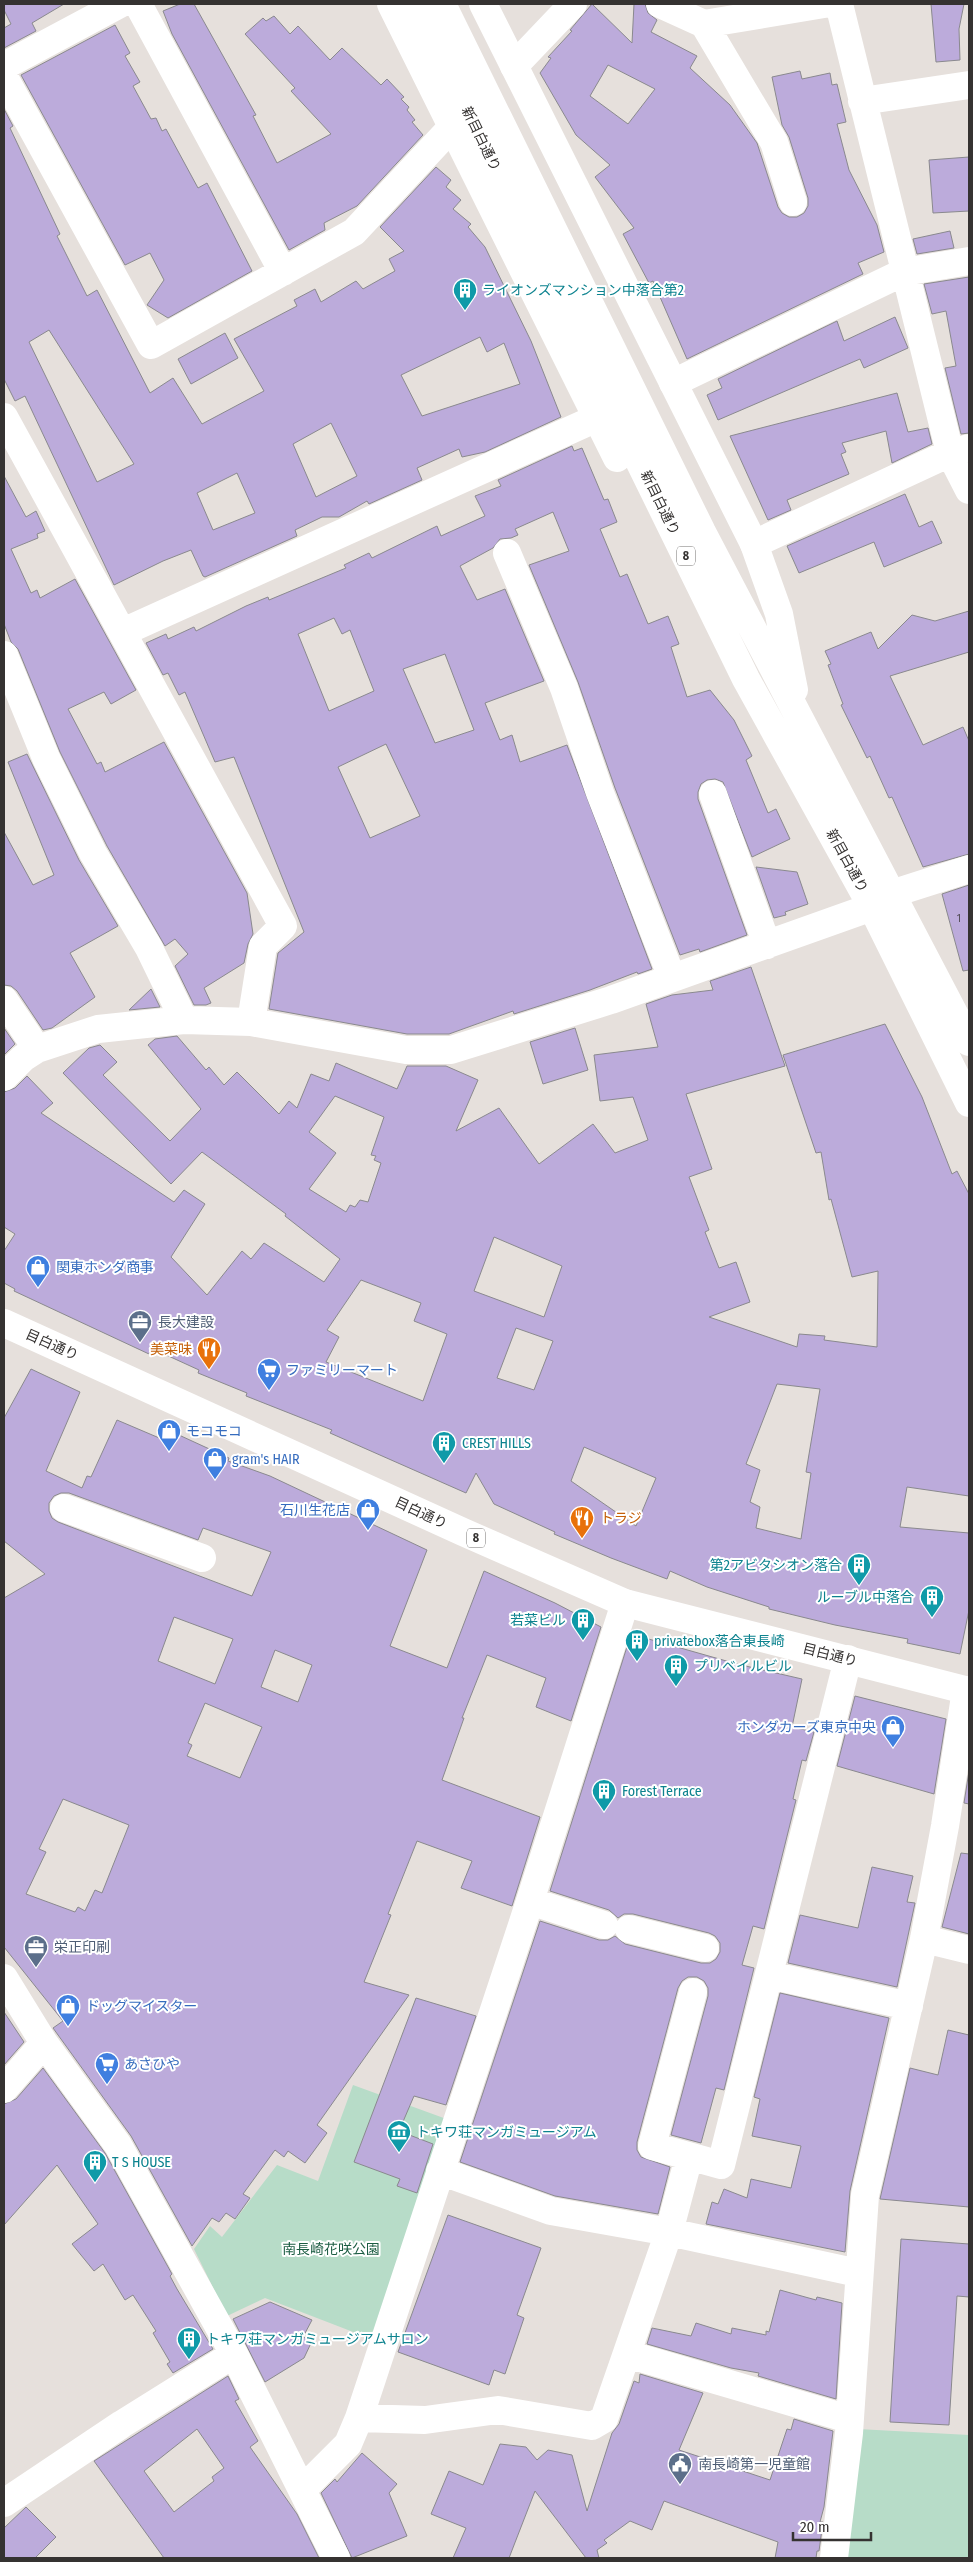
<svg xmlns="http://www.w3.org/2000/svg" width="973" height="2562" font-family="'Fira Sans Condensed','Noto Sans JP',sans-serif">
<rect width="100%" height="100%" fill="#e6e0dc"/>
<!-- green -->
<path fill="#b7dcc8" d="M353 2085 452 2121 374 2340 265 2298 227 2316 194 2249 210 2226 222 2237 277 2165 318 2181Z
M858 2429 969 2435V2558H843Z"/>
<!-- building -->
<path fill="#bcabdb" stroke="#8a898e" fill-rule="evenodd" d="M4 4H64L32 23 36 31 4 48V28L11 24 4 10Z
M180 4H194L256 115 253 116 277 163 331 134 291 91 295 88 245 34 263 18 266 21 274 16 290 34 298 26 330 60 342 48 381 85 387 79 404 97 401 99 409 107 407 110 415 120 412 122 423 135 357 206 324 223 325 230 289 250 172 34 163 11Z
M592 4 632 43 634 4H645L648 13 657 20 651 32 697 56 690 68 730 105 757 143 778 207 782 213 789 217H797L804 213 808 206V198L789 137 782 125 772 77 800 71 802 79 830 73 832 85 837 84 846 122 837 124 849 170 877 225 884 252 858 263 863 274 687 359 653 281 649 283 623 234 634 228 595 177 610 165 576 135 540 73 551 58 548 57 572 31 570 30ZM608 65 655 89 628 124 590 96Z
M931 4H964L959 29 960 60 936 62Z
M115 25 130 53 125 56 140 82 133 86 151 119 156 118 162 131 166 129 198 188 207 183 252 271 168 318 147 305 164 280 150 253 125 265 21 75Z
M4 109 13 126 10 128 60 234 57 236 87 296 97 290 150 393 173 378 202 424 264 391 234 339 297 306 294 300 315 289 321 302 356 281 363 289 395 271 389 259 404 251 380 227 436 167 451 180 446 187 461 200 453 209 471 224 468 227 485 247 531 341 561 417 485 452 462 457 459 449 417 468 422 480 369 504 367 501 339 517H322L295 530 297 536 205 577 203 576 191 550 163 561 114 585 25 396 15 401 4 379ZM49 330 134 464 97 482 29 342ZM480 337 487 352 504 343 520 384 422 416 401 375ZM331 423 357 476 316 497 293 444ZM237 473 255 513 213 530 197 493Z
M969 157V211L933 213 929 160Z
M950 231 954 248 917 254 913 239Z
M969 277V433L961 434 945 368 956 366 946 311 932 314 924 284Z
M895 317 908 348 864 368 860 359 718 420 707 395 722 388 718 379 837 321 844 341Z
M225 333 238 358 191 384 178 359Z
M897 393 908 432 928 428 932 444 892 463 886 431 842 443 846 452 841 454 849 474 787 500 791 510 768 520 730 436Z
M572 446 574 451 582 448 604 500 608 499 617 522 600 529 620 577 627 574 648 624 668 616 679 644 671 647 687 697 710 690 734 720 752 756 746 760 768 813 776 809 790 839 752 857 723 782 715 779 707 780 701 784 698 792V799L747 935 700 952 699 949 680 955 615 788 578 682 529 565 569 551 553 512 515 529 518 535 511 538 500 539 493 548 460 566 477 600 505 589 544 681 485 703 500 740 512 735 520 762 567 745 652 969 638 974 637 972 590 990 514 1014 513 1011 449 1034H407L269 1009 278 953 304 932 234 757 215 762 185 692 179 695 168 673 163 675 146 643 166 634 168 639 194 627 196 631 246 606 268 597 269 600 346 568 344 565 369 553 372 558 437 526 441 536 485 516 475 496 501 486 498 480ZM334 618 342 634 350 630 374 691 329 711 298 634ZM445 654 474 730 435 743 403 669ZM386 744 420 816 370 838 338 767Z
M4 476 26 517 36 511 45 531 37 534 38 538 11 549 31 593 37 590 40 598 75 579 136 690 111 704 104 692 68 709 97 764 101 762 105 772 164 742 247 893 253 934 248 944 244 963 204 988 211 1003 206 1005H194L175 966 188 954 175 939 165 946 107 846 60 752 18 649 11 642 4 624Z
M905 494 919 527 932 521 942 543 884 567 874 542 799 573 787 546Z
M969 611V652L890 676 923 745 963 727 969 741V854L923 867 892 797 889 798 870 756 867 758 841 705 843 704 828 665 831 664 825 651 871 632 878 649 912 615 935 621Z
M27 754 79 860 118 926 70 953 95 997 52 1028 43 1030 17 991 11 986 4 985V832L33 885 54 875 8 762Z
M756 867 797 872 808 904 785 912 786 915 774 918Z
M969 885V970L963 971 942 894Z
M751 967 785 1066 686 1094 712 1169 689 1177 709 1230 705 1232 719 1268 736 1262 750 1302 709 1317 797 1347 799 1334 825 1336 824 1340 877 1347 878 1271 852 1277 831 1199 829 1200 821 1152 816 1153 783 1055 885 1024 922 1097 952 1174 957 1171 969 1194V1496L907 1487 900 1527 969 1533V1610L960 1654 907 1643 908 1639 835 1625 769 1609V1607L707 1587 670 1571 667 1579 611 1558 554 1534 555 1532 494 1504 476 1473 466 1493 330 1433 332 1430 246 1396 247 1393 198 1373 199 1370 151 1348 149 1354 14 1291 15 1289 4 1283V1251L15 1234 4 1227V1092L15 1088 27 1076 53 1103 41 1113 174 1202 184 1190 205 1204 171 1257 207 1295 242 1251 251 1259 264 1243 324 1282 340 1259 285 1216 286 1214 202 1152 171 1184 63 1073 89 1048 100 1045 117 1062 103 1075 170 1141 201 1109 148 1045 155 1039 177 1036 206 1070 209 1067 224 1085 237 1072 279 1114 289 1101 297 1108 311 1074 329 1081 336 1063 397 1089 407 1066H446L478 1080 456 1131 499 1108 539 1164 593 1124 615 1153 648 1140 633 1097 600 1101 594 1055 658 1047 646 1004 672 995 713 990 710 981ZM335 1096 384 1117 371 1155 376 1156 374 1160 381 1163 368 1202 360 1200 355 1207 350 1205 346 1212 309 1189 336 1153 309 1132ZM494 1237 562 1266 544 1317 474 1291ZM361 1280 421 1303 414 1321 447 1334 423 1401 326 1362 339 1337 327 1330ZM516 1328 553 1341 534 1390 497 1378ZM777 1384 820 1389 806 1472 811 1473 801 1539 756 1528 760 1507 750 1502 760 1470 746 1464ZM584 1447 656 1478 636 1526 571 1481Z
M151 989 160 1007 129 1010Z
M4 1028 15 1044 4 1055Z
M575 1028 588 1070 543 1084 530 1042Z
M31 1369 80 1392 46 1471 82 1488 87 1476 91 1477 117 1420 164 1440 168 1430 229 1458 228 1461 270 1476 427 1550 390 1646 447 1668 484 1571 555 1603 601 1627 571 1721 536 1707 546 1678 487 1655 462 1718H464L442 1780 540 1817 512 1906 461 1888 472 1861 417 1841 388 1914 391 1915 364 1982 409 1995 317 2125 327 2133 305 2163 288 2151 284 2157 275 2150 243 2194 250 2198 235 2219 226 2213 219 2222 212 2218 192 2246 131 2136 53 2028 63 2021 4 1947V1598L45 1574 4 1541V1418ZM61 1493H69L198 1540 203 1528 271 1552 252 1596 58 1522 52 1518 49 1511V1503L54 1496ZM174 1617 233 1639 215 1684 158 1661ZM275 1650 312 1665 298 1702 261 1687ZM205 1703 262 1727 240 1778 187 1756 192 1745 188 1743ZM63 1799 129 1825 102 1893 95 1890 85 1911 78 1907 75 1912 26 1894 46 1852 39 1849Z
M631 1634 737 1664 802 1679 792 1727 814 1732 806 1761 802 1760 793 1799 796 1800 764 1929 753 1926 742 1965 754 1968 724 2090 716 2088 701 2143 671 2135 708 1996V1988L704 1981 697 1977H688L682 1981 678 1988 637 2142V2150L641 2157 670 2167 658 2214 555 2196 460 2162 540 1921 599 1940H608L615 1936 625 1944 701 1963H710L716 1959 720 1952V1943L715 1936 709 1933 633 1914H624L618 1918 609 1910 550 1891Z
M855 1696 946 1719 934 1794 837 1766Z
M969 1771V1804L964 1803Z
M961 1853 969 1854V1934L942 1927Z
M872 1867 913 1876 907 1902 915 1903 897 1987 788 1963 800 1915 858 1928Z
M780 1993 889 2018 850 2191 845 2252 706 2224 712 2202 718 2204 724 2189 747 2198 751 2179 791 2188 801 2146 752 2136 760 2099 754 2097Z
M416 1998 476 2016 446 2105 414 2096 399 2131 433 2144 417 2193 397 2186 400 2179 354 2162Z
M4 2012 24 2042 4 2065Z
M948 2030 969 2035V2207L880 2199 910 2068 938 2075Z
M43 2068 105 2153 172 2274 170 2276 177 2289 213 2349 173 2373 167 2364 170 2362 153 2333 156 2331 133 2295 125 2300 103 2264 94 2271 72 2244 98 2224 57 2165 4 2225V2104L16 2099Z
M448 2215 541 2248 517 2315 524 2318 505 2374 494 2370 489 2385 398 2352Z
M901 2239 969 2244V2297L957 2296 949 2425 890 2422Z
M780 2290 816 2300 817 2297 842 2303 836 2399 758 2376 759 2373 731 2368 647 2344 652 2328 691 2336 696 2323 731 2334 732 2328 766 2335V2331L769 2332Z
M270 2302 312 2320 303 2337 312 2341 304 2358 265 2382 233 2319Z
M640 2374 703 2393 679 2450 770 2480 787 2429 791 2430 794 2419 833 2431 824 2507 820 2522H823L819 2551H817L816 2558H775L778 2542 664 2501 652 2530 630 2521 604 2540 607 2543 597 2550 599 2558H586L535 2491 509 2558H453L466 2528 431 2514 449 2471 483 2485 500 2444 526 2447 537 2460 548 2450 572 2455 587 2511 612 2433 619 2424 634 2381 639 2383Z
M228 2376 239 2399 235 2401 258 2441 250 2447 297 2514 319 2558H164L94 2461ZM197 2429 224 2468 212 2477 214 2481 174 2512 144 2471Z
M362 2453 397 2484 389 2493 407 2536 352 2558 321 2493 335 2479 337 2482Z
M26 2507 56 2537 35 2558H4V2528Z"/>
<g fill="none" stroke-linecap="round" stroke-linejoin="round">
<!-- street -->
<path stroke="#fff" stroke-width="28" d="M138 4 283 272
M660 4 704 24 824 4
M839 4 950 453 969 490
M704 24 774 142 793 202
M4 66 120 4
M514 66 573 4
M4 77 151 345 354 232 452 127
M862 101 969 85
M673 383 904 272 969 261
M4 417 283 926 263 946 251 1022
M754 544 950 453 969 448
M507 553 564 688 600 793 672 978
M123 632 597 418
M4 655 46 758 93 853 149 948 184 1020
M713 794 767 945
M4 1000 37 1049
M4 1077 23 1058 37 1049 98 1029 184 1020 251 1022 406 1050H451L611 1000 872 907 891 894 969 869
M64 1508 202 1558
M530 1901 604 1925
M629 1929 705 1948
M924 1939 969 1950
M769 1975 909 2006
M4 1978 44 2043 118 2145 234 2354 336 2558
M693 1992 652 2146 721 2165 848 1659
M4 2089 44 2043
M440 2171 551 2211 669 2232 858 2273
M627 2354 849 2419
M359 2418 425 2420 498 2410 592 2426 604 2419 669 2232 689 2157
M302 2490 348 2444 359 2418 530 1901 625 1603
M4 2503 122 2424 234 2354
M834 2558 849 2433 865 2195 924 1939 945 1826 966 1690"/>
<!-- primary -->
<path stroke="#fff" stroke-width="28" d="M391 4 617 458
M415 4 746 679 872 907 969 1103
M442 4 702 532 969 1042
M483 4 754 544 779 614 794 690
M4 1323 463 1532 625 1603 969 1691"/>
</g>
<!-- icons -->
<defs>
<g id="building-pin" transform="scale(1.25)"><path d="M0 17L-7.5 6A9.5 9.5 0 1 1 7.5 6Z" fill="#0f9aa8" stroke="#fff"/><path d="M-4-6H4V6H1V3H-1V6H-4ZM-2.5-4.3h1.7v1.8h-1.7ZM.8-4.3h1.7v1.8H.8ZM-2.5-1h1.7V.8h-1.7ZM.8-1h1.7V.8H.8Z" fill="#fff"/></g>
<g id="shop-pin" transform="scale(1.25)"><path d="M0 17L-7.5 6A9.5 9.5 0 1 1 7.5 6Z" fill="#3f7fe0" stroke="#fff"/><path d="M-5-2.5h2.3a2.7 3.5 0 0 1 5.4 0H5L5.5 6h-11ZM-1.5-2.5h3a1.5 2.3 0 0 0-3 0Z" fill="#fff"/></g>
<g id="office-pin" transform="scale(1.25)"><path d="M0 17L-7.5 6A9.5 9.5 0 1 1 7.5 6Z" fill="#5c6f8a" stroke="#fff"/><path d="M-6-3h4V-5.5h4V-3h4V5H-6ZM-1-4.5V-3h2v-1.5ZM-6 0V1H6V0Z" fill="#fff"/></g>
<g id="restaurant-pin" transform="scale(1.25)"><path d="M0 17L-7.5 6A9.5 9.5 0 1 1 7.5 6Z" fill="#e8710a" stroke="#fff"/><path d="M-5-6h1v4h1v-4h1v4h1v-4h1v5L-1.5 .5V6h-2V.5L-5-1ZM5-6V6H3V1.5H1.5Q1.5-4 5-6Z" fill="#fff"/></g>
<g id="supermarket-pin" transform="scale(1.25)"><path d="M0 17L-7.5 6A9.5 9.5 0 1 1 7.5 6Z" fill="#3f7fe0" stroke="#fff"/><path d="M-6-5.5h2.5l.6 2H6L4.5 2H-2.5L-4.4-4H-6ZM-1.5 3.2a1.3 1.3 0 1 0 .1 0ZM3 3.2a1.3 1.3 0 1 0 .1 0Z" fill="#fff"/></g>
<g id="museum-pin" transform="scale(1.25)"><path d="M0 17L-7.5 6A9.5 9.5 0 1 1 7.5 6Z" fill="#0f9aa8" stroke="#fff"/><path d="M0-6L6-3V-2H-6V-3ZM-5-1h2V3h-2ZM-1-1h2V3h-2ZM3-1h2V3H3ZM-6 4H6V6H-6Z" fill="#fff"/></g>
<g id="civic-pin" transform="scale(1.25)"><path d="M0 17L-7.5 6A9.5 9.5 0 1 1 7.5 6Z" fill="#5c6f8a" stroke="#fff"/><path d="M-.6-6.5H3V-4.5H.6V-3L4-1V1h2V6H-6V1h2V-1L-.6-3ZM-1.2 2.5V6h2.4V2.5Z" fill="#fff"/></g>
</defs>
<g fill-rule="evenodd">
<use href="#building-pin" x="465" y="290"/>
<use href="#shop-pin" x="38" y="1267"/>
<use href="#office-pin" x="140" y="1322"/>
<use href="#restaurant-pin" x="209" y="1349"/>
<use href="#supermarket-pin" x="269" y="1370"/>
<use href="#shop-pin" x="169" y="1431"/>
<use href="#building-pin" x="444" y="1443"/>
<use href="#shop-pin" x="215" y="1459"/>
<use href="#shop-pin" x="368" y="1510"/>
<use href="#restaurant-pin" x="582" y="1518"/>
<use href="#building-pin" x="859" y="1565"/>
<use href="#building-pin" x="932" y="1597"/>
<use href="#building-pin" x="583" y="1620"/>
<use href="#building-pin" x="637" y="1641"/>
<use href="#building-pin" x="676" y="1666"/>
<use href="#shop-pin" x="893" y="1727"/>
<use href="#building-pin" x="604" y="1791"/>
<use href="#office-pin" x="36" y="1947"/>
<use href="#shop-pin" x="68" y="2006"/>
<use href="#supermarket-pin" x="107" y="2064"/>
<use href="#museum-pin" x="399" y="2132"/>
<use href="#building-pin" x="95" y="2162"/>
<use href="#building-pin" x="189" y="2339"/>
<use href="#civic-pin" x="680" y="2464"/>
</g>
<g text-anchor="middle" dominant-baseline="central" stroke-width="4" stroke-linejoin="round" paint-order="stroke">
<!-- number labels -->
<g font-size="11" fill="#57505c">
<text x="959" y="918">1</text>
</g>
<!-- shield labels -->
<g fill="#fff" stroke="#72706f" stroke-width="1">
<rect x="677" y="546.5" width="18" height="19" rx="4"/>
<rect x="467" y="1528.5" width="18" height="19" rx="4"/>
</g>
<g font-size="12" font-weight="bold" fill="#353231">
<text x="686" y="556">8</text>
<text x="476" y="1538">8</text>
</g>
<!-- street labels -->
<g font-size="14" fill="#353231" stroke="#fff">
<text transform="translate(481 139) rotate(64)">新目白通り</text>
<text transform="translate(660 503) rotate(64)">新目白通り</text>
<text transform="translate(847 861) rotate(61)">新目白通り</text>
<text transform="translate(52 1345) rotate(24)">目白通り</text>
<text transform="translate(421 1513) rotate(25)">目白通り</text>
<text transform="translate(830 1655) rotate(14)">目白通り</text>
</g>
<!-- culture labels -->
<g font-size="14" fill="#0d838f" stroke="#fff" text-anchor="start">
<text x="482" y="290">ライオンズマンション中落合第2</text>
<text x="462" y="1443">CREST HILLS</text>
<text x="842" y="1565" text-anchor="end">第2アビタシオン落合</text>
<text x="914" y="1597" text-anchor="end">ルーブル中落合</text>
<text x="566" y="1620" text-anchor="end">若菜ビル</text>
<text x="654" y="1641">privatebox落合東長崎</text>
<text x="694" y="1666">プリベイルビル</text>
<text x="622" y="1791">Forest Terrace</text>
<text x="416" y="2132">トキワ荘マンガミュージアム</text>
<text x="112" y="2162">T S HOUSE</text>
<text x="206" y="2339">トキワ荘マンガミュージアムサロン</text>
</g>
<!-- shop labels -->
<g font-size="14" fill="#366cbe" stroke="#fff" text-anchor="start">
<text x="56" y="1267">関東ホンダ商事</text>
<text x="286" y="1370">ファミリーマート</text>
<text x="186" y="1431">モコモコ</text>
<text x="232" y="1459">gram's HAIR</text>
<text x="350" y="1510" text-anchor="end">石川生花店</text>
<text x="876" y="1727" text-anchor="end">ホンダカーズ東京中央</text>
<text x="86" y="2006">ドッグマイスター</text>
<text x="124" y="2064">あさひや</text>
</g>
<!-- service labels -->
<g font-size="14" fill="#4e5e75" stroke="#fff" text-anchor="start">
<text x="158" y="1322">長大建設</text>
<text x="54" y="1947">栄正印刷</text>
<text x="698" y="2464">南長崎第一児童館</text>
</g>
<!-- food labels -->
<g font-size="14" fill="#c56008" stroke="#fff" text-anchor="end">
<text x="192" y="1349">美菜味</text>
<text x="600" y="1518" text-anchor="start">トラジ</text>
</g>
<!-- park labels -->
<g font-size="14" fill="#1c5d43" stroke="#fff">
<text x="331" y="2249">南長崎花咲公園</text>
</g>
</g>
<!-- border -->
<rect width="973" height="2562" fill="none" stroke="#353231" stroke-width="10"/>
<!-- scale -->
<path d="M793 2532v8h78v-8" fill="none" stroke="#353231" stroke-width="2.5"/>
<text x="800" y="2532" font-size="15" fill="#353231" stroke="#ffffff" stroke-width="4" paint-order="stroke">20 m</text>
</svg>
